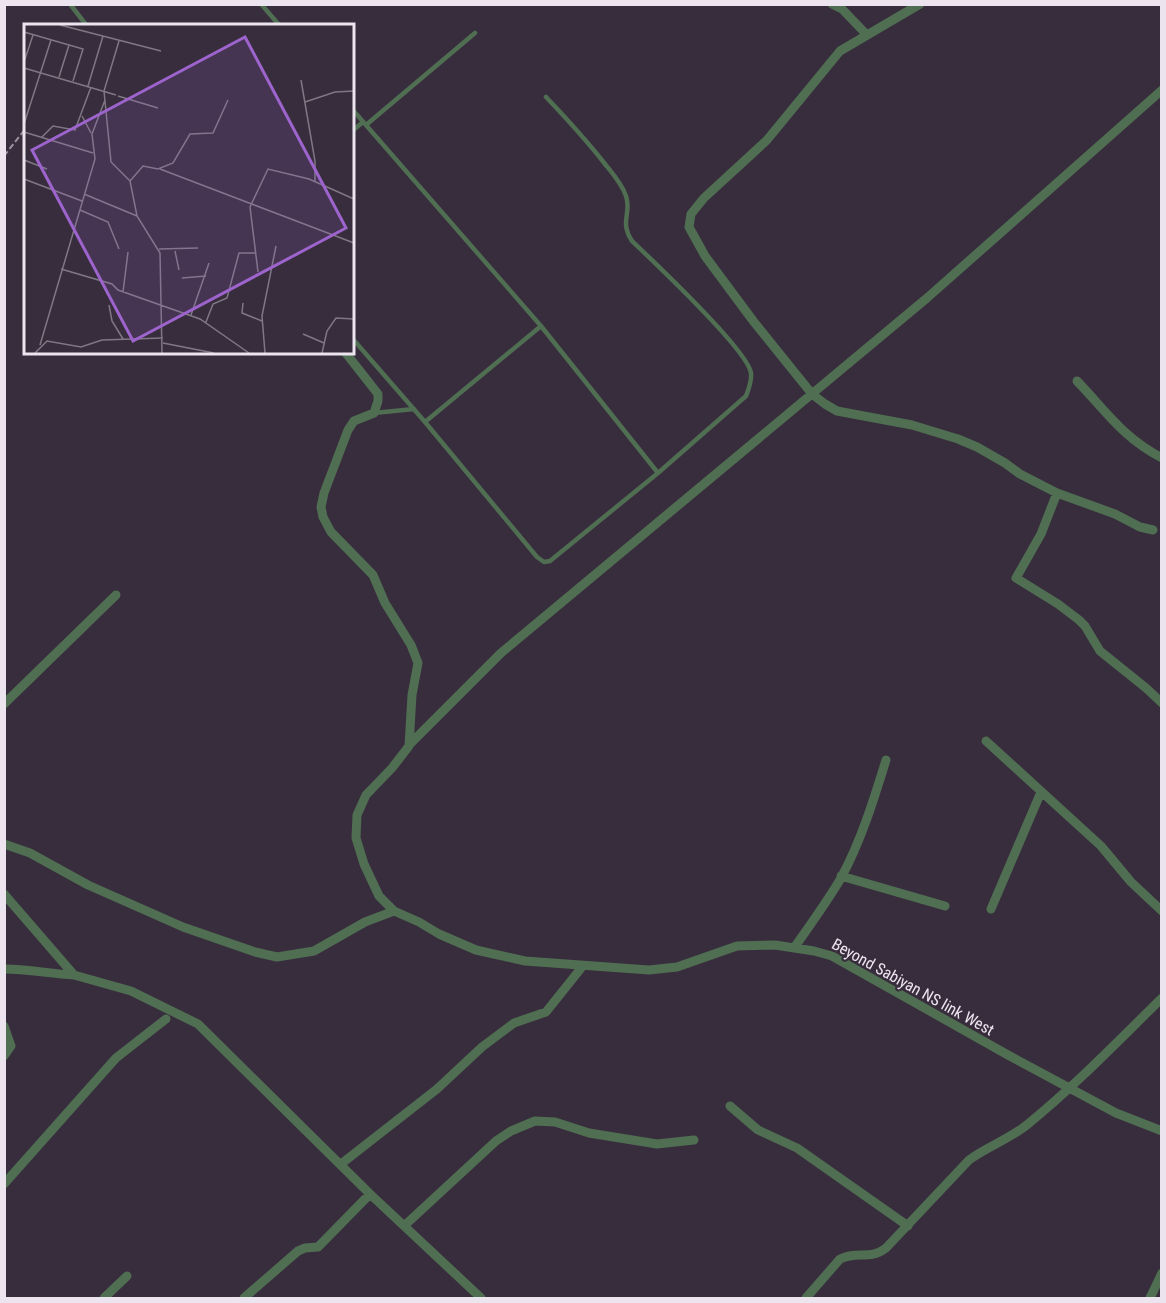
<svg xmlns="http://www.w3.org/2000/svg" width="1166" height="1303" font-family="'Roboto Condensed',sans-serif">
<rect width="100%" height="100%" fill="#382d3d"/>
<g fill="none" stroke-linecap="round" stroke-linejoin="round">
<!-- path -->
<path stroke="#9b929e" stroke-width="2" stroke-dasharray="6 3" stroke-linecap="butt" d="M4 156 26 128"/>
<!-- lane -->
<path stroke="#4f6e52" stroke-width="4.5" d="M70 4 87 26
M261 4 280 26
M352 109 541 326 658 473
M366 125 475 33
M352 131 363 122
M352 338 425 422 537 557 544 562 550 561 658 473 746 396C749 388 752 381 751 373 748 351 652 260 632 241 619 221 632 213 626 196 622 184 613 174 605 164 587 141 567 119 546 97
M374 413 414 409
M425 422 541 326"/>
<!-- street -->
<path stroke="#4f6e52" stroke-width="9" d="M832 4 842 9 867 35
M920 4 840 51 767 140 704 198 691 214 689 227 705 256 754 322 812 394 825 404 837 411 912 425 958 439 977 447 1005 463 1020 474 1057 493 1115 514 1140 527 1153 530
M345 352 378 394V401L374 413 354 421 348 430 324 493 321 507 323 517 331 532 373 575 385 603 411 645 418 663 412 695 409 746 392 768 366 795 357 815 356 838 364 864 379 896 394 911 419 922 439 934 476 950 525 961 649 970 677 967 737 946 775 945 814 951 832 956 1008 1055 1116 1113 1162 1131
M1077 381C1106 411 1123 438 1162 458
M1057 493 1041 534 1016 578 1058 604 1079 620 1085 626 1100 651 1146 688 1162 703
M4 704 116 595
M986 741 1101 846 1131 882 1162 911
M410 744 501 653 927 298 1162 90
M4 844 30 853 88 885 183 927 255 952 277 957 314 951 365 922 394 911
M841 876 945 906
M4 894 74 975 131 991 198 1024 370 1194 481 1298
M991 909 1041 792
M794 948C810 925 827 902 841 878 861 841 874 799 886 760
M4 969C28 969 51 974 74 975
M4 1026 11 1046 4 1056
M730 1106 758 1130 797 1148 908 1226
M341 1164 437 1089 482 1047 514 1023 546 1012 582 967
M4 1184 116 1058 166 1019
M404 1226 496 1141 511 1131 535 1121 555 1122 589 1133 657 1144 694 1140
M104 1298 127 1276
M244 1298 298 1251 305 1248 318 1247 370 1194
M806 1298 840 1259C859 1250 869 1261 886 1248L969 1160C988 1146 1010 1139 1028 1124 1076 1085 1118 1041 1162 998
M1150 1298 1162 1273"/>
</g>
<g text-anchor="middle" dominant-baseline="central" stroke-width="4.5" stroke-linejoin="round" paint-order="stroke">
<!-- street labels -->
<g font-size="16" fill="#ece5ef" stroke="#382d3d">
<text transform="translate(913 987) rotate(29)">Beyond Sabiyan NS link West</text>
</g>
</g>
<!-- overview -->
<g transform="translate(24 24)">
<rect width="330" height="330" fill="#382d3d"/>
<path fill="none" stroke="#807784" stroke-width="1.5" d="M36 1 137 27M0 8 59 25 49 57M95 17 80 67 87 138 106 157M0 38 9 11M0 44 92 71M35 53 45 21M277 56 291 137V157M64 62 79 12M94 72 134 84M281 78 311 68 330 67M58 92 67 109M0 100 27 16M0 108 69 129M17 114 29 102 51 106 67 63M0 136 23 145M136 145 330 219M0 155 58 177M60 170 113 192M56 186 84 198 95 225M135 225 174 224M151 227 155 246M37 245 88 260 94 266 176 295 225 329M234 248 226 183 244 145 285 155 330 175M158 254 182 252M99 268 104 228M219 279 218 289 238 297M85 281 88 297 99 315M167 291 185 239M182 298 189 280 203 274 215 229H232M279 310 300 319M139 319 190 329M16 321 71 135 68 110 81 76M11 329 23 317 57 323 78 316 139 314M138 329 136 229 113 192 106 157 119 142 134 145 149 139 166 110 189 109 204 76M241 329 238 292 252 222M298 329 303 307 312 294 330 295"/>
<path fill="#9d64cd" fill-opacity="0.15" stroke="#9d64cd" stroke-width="3" d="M221 13 322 204 109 317 8 126Z"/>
<rect width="330" height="330" fill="none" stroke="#ece5ef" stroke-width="3"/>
</g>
<!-- border -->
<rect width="1166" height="1303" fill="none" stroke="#ece5ef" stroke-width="12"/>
</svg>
